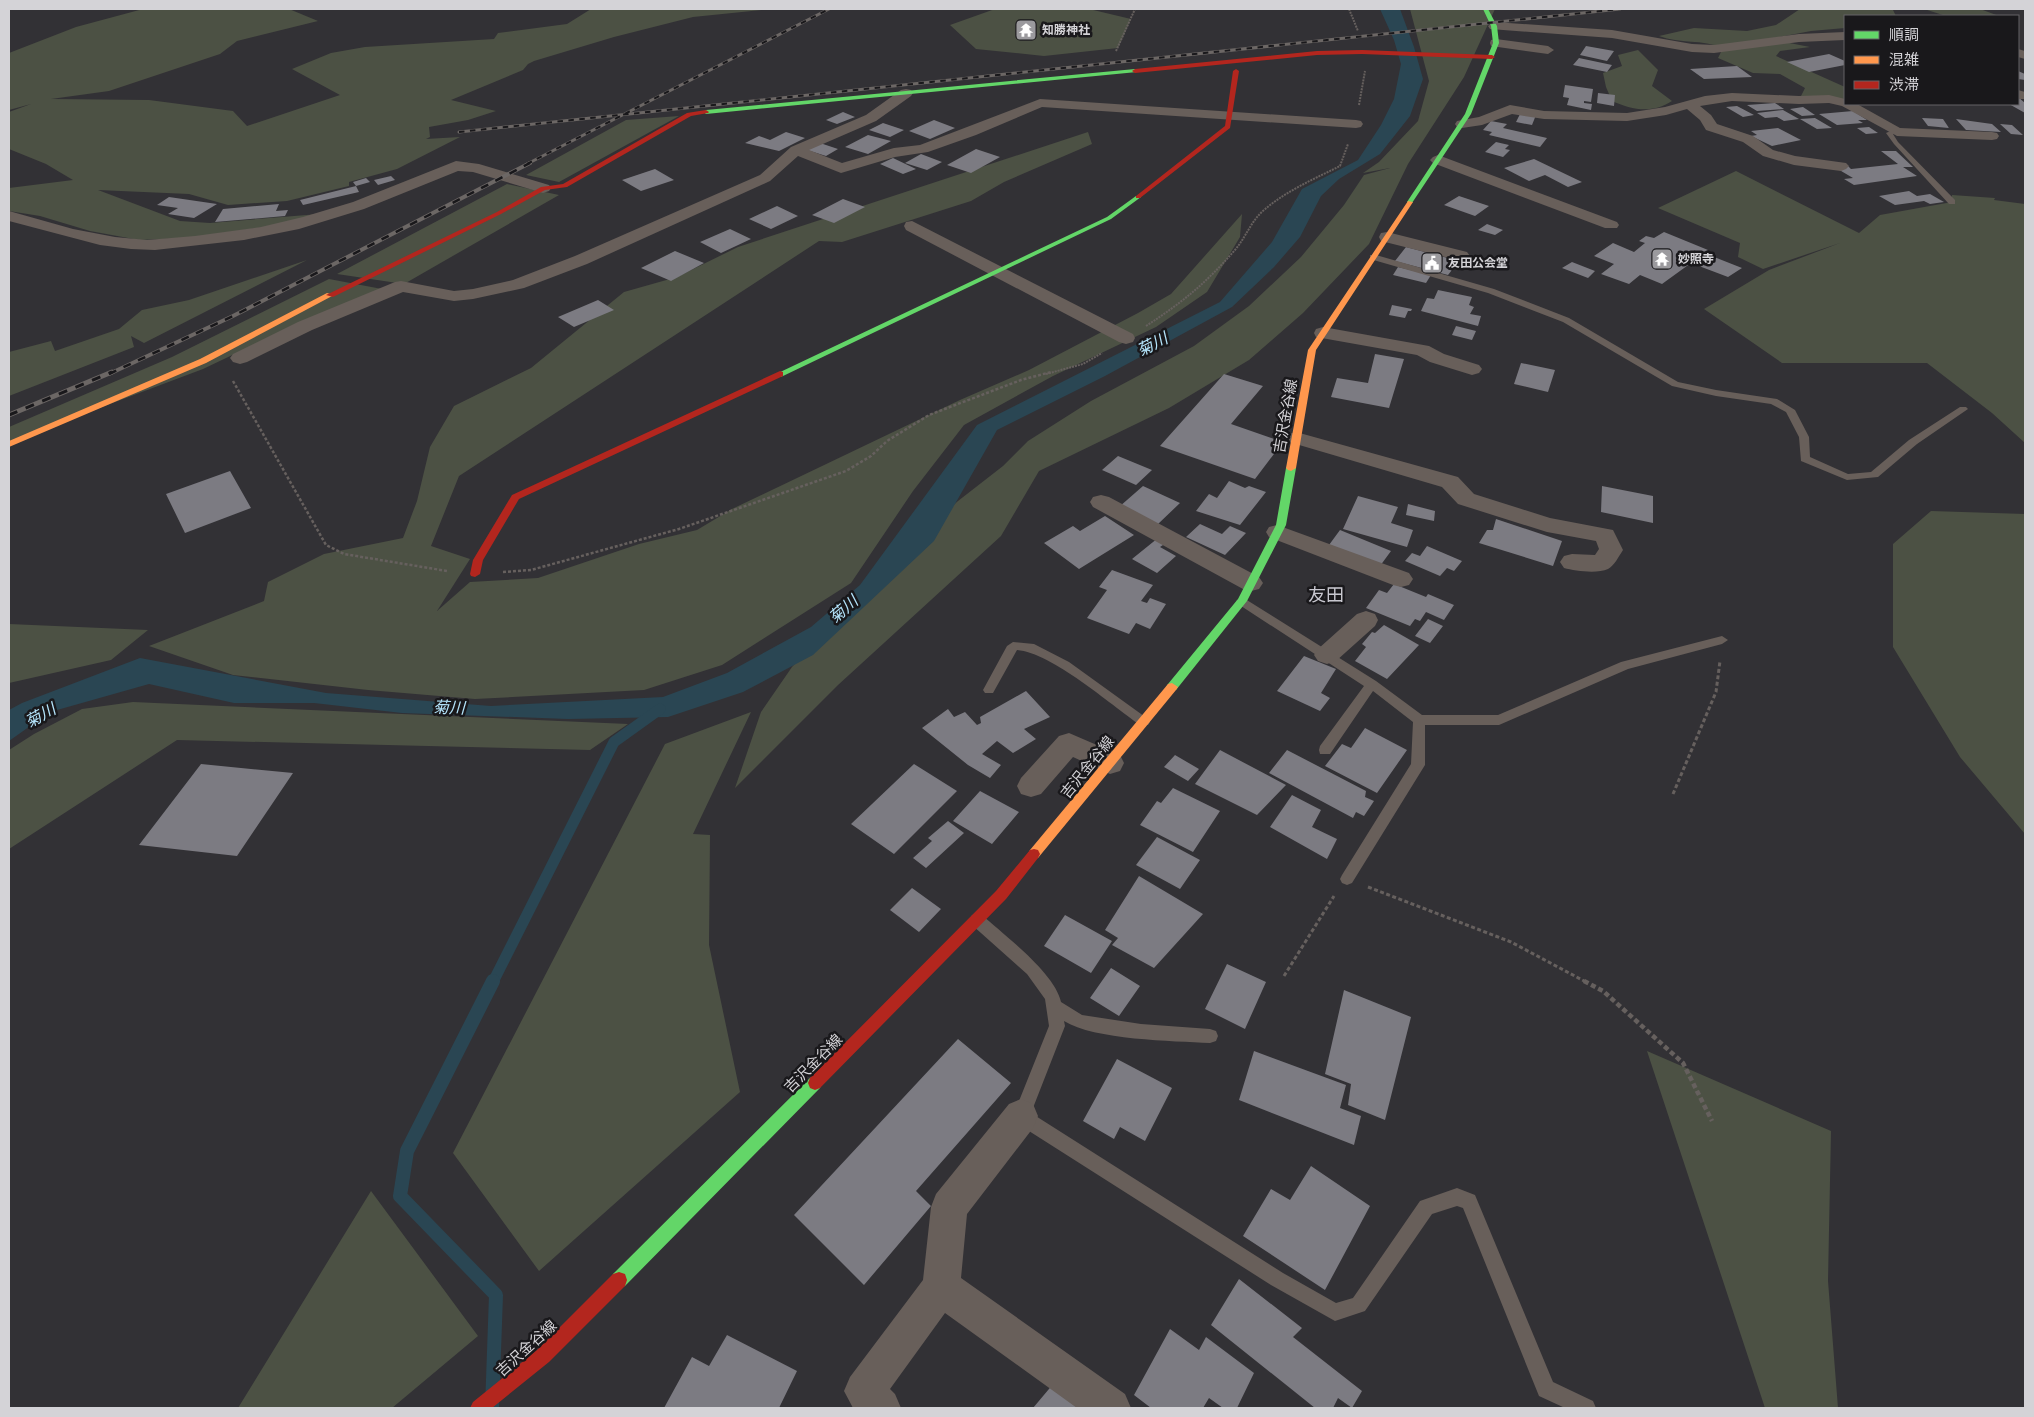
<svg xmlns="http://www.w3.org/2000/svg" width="2034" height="1417" font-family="'Asap Condensed','Noto Sans JP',sans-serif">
<rect width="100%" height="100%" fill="#323135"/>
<!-- green -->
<path fill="#4c5144" d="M143 9H289L318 21 237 41 220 54 109 91 51 99 149 100 233 111 247 126 340 95 292 69 331 53 365 47 494 39 498 33 567 24 591 9H772L693 17 614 37 534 61 528 64 523 70 451 100 496 111 468 120 429 127 430 137 426 139 460 137 397 169 349 182V186L287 201 228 205 189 194 98 190 180 221 210 223 319 214 278 225 187 238 139 240 90 231 40 216 9 211V188L73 180 46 164 9 149V112L31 104 9 110V53L76 27Z
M995 9H1089L1131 19 1118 48 1044 56 976 49 950 25Z
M1410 9H1495L1464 77 1408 164 1369 244 1303 313 1249 360 1169 408 1039 471 1001 536 838 685 735 788 761 712 792 667 890 563 958 501 1003 466 1028 441 1091 401 1194 346 1249 306 1301 257 1344 205 1364 175 1390 168 1363 173 1379 162 1418 121 1429 81Z
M1800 9 1893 10 1896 16H1845V28L1811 31 1769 39 1810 47 1780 51 1776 56 1845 87V102L1799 100 1805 88 1780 74 1753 73 1718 58 1723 48C1702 39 1680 44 1659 36L1694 28 1747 31 1776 25Z
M1924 9H1980L1999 16H1946Z
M1638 50 1658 70 1652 86 1672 101C1652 114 1632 110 1612 101L1606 87 1603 73 1622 66 1618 55Z
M679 116 559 182 526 175 626 120Z
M1088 132 1092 144 1004 182 971 201 842 242 819 241 459 476 431 546 470 559 437 611 470 582 538 578 639 544 697 530 732 509 960 400 1029 370 1138 313 1171 294 1242 214 1240 237 1207 292 1156 327 1053 376 964 425 913 491 851 583 722 665 644 690 475 699 368 690 233 675 149 646 264 601 268 582 324 554 403 538 417 501 430 447 454 406 531 368 624 292 677 277 738 247Z
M1736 171 1859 233 1880 215 1952 202V195L1995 198 1994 200 2025 204V443L1992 413 1927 363H1782L1704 309 1769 270 1840 243 1763 269 1738 257 1740 243 1658 208Z
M507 184 559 195 404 284 337 274Z
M307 260 144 343 131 336 134 347 9 396V352L51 341 55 351 119 329 142 310 189 300Z
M329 279 382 289 308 319 203 369 9 442V427L172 357Z
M1931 511 2025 514V834L1960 757 1893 647V544Z
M9 624 148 630 111 660 9 683Z
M133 702 628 724 590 750 177 740 9 849V750L34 734 82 709Z
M751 712 693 834 710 835 709 945 740 1092 539 1271 453 1153 665 744Z
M1647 1051 1831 1131 1828 1281 1838 1408H1765Z
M371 1191 478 1336 392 1408H238Z"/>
<!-- water -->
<path fill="#2a4653" d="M1380 9H1400L1414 47 1423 79 1410 116 1380 154 1339 179 1321 196 1300 237 1274 267 1232 307 1105 376 997 430 934 541 813 655 743 692 668 717 568 719 402 713 314 703H234L149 684 50 712 9 741V710L22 703 140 658 326 693 491 706 663 697 727 673 811 627 860 585 977 425 1220 302 1272 242 1302 189 1358 160 1381 125 1394 99 1401 64 1394 40Z"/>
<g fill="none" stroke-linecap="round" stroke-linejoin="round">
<!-- stream-far1 -->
<path stroke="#2a4653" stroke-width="11" d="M493 982 614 742 660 709"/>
<!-- stream -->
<path stroke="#2a4653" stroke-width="14" d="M492 1408 496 1295 400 1196 407 1151 493 981"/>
</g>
<!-- building -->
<path fill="#7c7b82" d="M1586 46 1614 51 1607 61 1580 55Z
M1829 54 1845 61V65L1809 72 1787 62Z
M1579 58 1612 65 1607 72 1573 65Z
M1737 66 1752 77 1704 79 1690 69Z
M2018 71 2025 74V80L2018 79Z
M1565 85 1593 89 1591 102 1584 101V103L1592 104 1591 110 1567 105 1569 98 1563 97Z
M1598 93 1615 95 1614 106 1597 103Z
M2018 97 2025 103V113L2009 104H2018Z
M1775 103 1784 109 1757 111 1747 105Z
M1737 106 1754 115 1743 117 1726 107Z
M1803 107 1815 115 1802 116 1790 109Z
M1783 110 1799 119 1784 121 1777 117 1765 118 1757 113Z
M1853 111 1867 120H1858L1863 123 1837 125 1819 114Z
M843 112 855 117 837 124 826 120Z
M1521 112 1536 115 1532 125 1516 122Z
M1815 118 1832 128 1817 129 1800 119Z
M1922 118 1943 119 1949 128 1928 126Z
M1956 119 1992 124 2001 132 1966 130Z
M934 120 955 128 930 139 909 131Z
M1491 121 1507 124 1503 128 1547 138 1540 147 1489 135 1492 132 1483 130Z
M883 123 904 130 890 137 869 130Z
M2000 124 2012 125 2023 135 2011 134Z
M1869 127 1878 133 1866 134 1857 128Z
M1778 128 1801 140 1772 146 1751 136 1757 135 1751 131Z
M786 132 805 138 779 151 745 143 759 136 770 140Z
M868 135 891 141 868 154 845 147Z
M1496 142 1509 145 1505 149 1510 150 1503 157 1485 152Z
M820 143 838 149 826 156 807 150Z
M976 149 1000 157 971 173 947 165Z
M1881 151H1896L1913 167H1903L1917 176 1854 185 1844 179 1853 178 1836 168 1848 166 1851 169 1898 164Z
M921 154 942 162 927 170 905 163Z
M893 158 916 169 903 174 880 164Z
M1534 159 1582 182 1568 187 1545 175 1529 181 1504 168Z
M655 169 674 180 641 191 622 180Z
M391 176 395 180 378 185 374 180Z
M366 178 370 182 356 186 353 182Z
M356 186 359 192 303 205 300 200Z
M1909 191 1917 196 1930 194 1944 202 1930 204 1924 201 1895 205 1879 196Z
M1459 196 1489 206 1475 216 1444 205Z
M169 197 217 204 194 218 168 214 178 208 157 205Z
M843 199 865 207 834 223 812 215Z
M279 204 276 211 288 210 285 216 215 222 223 209Z
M777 206 798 216 771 229 749 219Z
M1487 224 1503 230 1495 235 1478 230Z
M730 229 751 239 721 253 700 242Z
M1664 232 1708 250 1704 253 1742 268 1728 277 1691 263 1662 284 1640 275 1629 284 1601 274 1614 264 1594 256 1613 243 1634 252 1645 243 1639 241 1646 236 1654 238Z
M1406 247 1459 261 1448 275 1395 261Z
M675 251 704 263 671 281 641 268Z
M1572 262 1595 271 1588 278 1562 268Z
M1398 267 1431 275 1426 283 1393 275Z
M1438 290 1472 297 1469 305 1474 307 1470 314 1481 316 1478 326 1421 311 1427 298 1434 299Z
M598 300 614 310 574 327 558 317Z
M1392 305 1412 309 1411 311H1408L1405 318 1389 315Z
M1456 326 1476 331 1472 340 1452 335Z
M1375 354 1404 359 1389 408 1331 397 1337 378 1368 383Z
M1521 363 1555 370 1548 392 1514 384Z
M1224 374 1263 386 1231 424 1283 442 1255 479 1160 446Z
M1118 456 1152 470 1136 485 1102 470Z
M230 471 251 508 185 533 166 494Z
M1229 481 1245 488 1249 486 1266 492 1240 525 1196 511 1209 494 1217 498Z
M1143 486 1180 503 1157 525 1119 507Z
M1602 486 1653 496V523L1601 512Z
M1358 496 1398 507 1391 523 1413 530 1407 547 1343 529Z
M1408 504 1435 511 1434 521 1406 515Z
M1105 516 1134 535 1079 569 1044 543 1073 526 1080 531Z
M1496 519 1562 541 1553 566 1479 543 1487 530H1493Z
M1200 524 1222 534 1230 526 1246 533 1225 555 1186 537Z
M1340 530 1391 551 1380 566 1329 545Z
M1158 538 1166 543 1160 547 1176 556 1157 573 1132 559Z
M1427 546 1462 561 1454 571 1447 568 1440 576 1405 561 1412 553 1420 556Z
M1112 570 1153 585 1141 601 1147 603 1150 598 1166 604 1150 629 1136 623 1129 634 1087 618 1107 590 1099 587Z
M1394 584 1426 597 1428 594 1454 605 1444 620 1426 612 1420 621 1415 619 1410 626 1366 608 1379 590 1387 593Z
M1428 619 1443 626 1430 643 1415 636Z
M1384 625 1419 645 1387 679 1355 661 1366 647 1362 644 1372 632 1375 633Z
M1304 656 1336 669 1321 693 1330 698 1320 711 1277 691Z
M1026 691 1050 717 1024 729 1036 739 1013 753 997 741 982 754 1001 765 990 778 968 765 922 728 948 709 954 717 965 712 977 725 981 723 980 717Z
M1365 728 1407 750 1377 793 1325 766 1342 744 1351 748Z
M1220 750 1286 785 1257 815 1195 784Z
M1287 750 1366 791 1365 797 1374 801 1364 816 1356 812 1353 818 1269 773Z
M1175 755 1199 769 1188 781 1164 767Z
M201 764 293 773 237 856 139 845Z
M914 764 957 791 894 854 851 824Z
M1173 788 1220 811 1193 852 1140 825 1157 801 1161 803Z
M980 791 1019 812 992 844 953 821Z
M1292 795 1321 810 1312 827 1337 839 1327 859 1270 827Z
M948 821 964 833 926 868 913 858 932 841 928 838Z
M1157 837 1200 860 1180 889 1136 865Z
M1139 876 1203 914 1154 968 1112 945 1118 938 1105 930Z
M912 888 941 909 919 932 890 910Z
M1065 915 1112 941 1091 973 1044 946Z
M1227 964 1266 982 1245 1029 1205 1009Z
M1111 968 1140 986 1119 1016 1090 998Z
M1344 990 1411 1017 1385 1120 1348 1105 1351 1084 1325 1074Z
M958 1039 1011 1083 916 1191 931 1206 864 1285 794 1215Z
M1254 1051 1346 1085 1340 1108 1361 1116 1354 1145 1239 1100Z
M1117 1059 1172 1088 1145 1141 1120 1127 1114 1139 1083 1121Z
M1311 1166 1370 1206 1325 1290 1243 1236 1271 1189 1290 1200Z
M1239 1279 1302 1328 1293 1337 1362 1391 1352 1408 1338 1398 1333 1408H1315L1211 1325Z
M1170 1329 1199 1350 1206 1337 1254 1373 1237 1408H1223L1209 1398 1203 1408H1151L1134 1395Z
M727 1335 797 1371 779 1408H664L692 1357 709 1366Z
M1054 1383 1078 1408H1033Z"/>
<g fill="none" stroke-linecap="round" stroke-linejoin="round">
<!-- path-far3 -->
<path stroke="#66605e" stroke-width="2" stroke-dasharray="2 1" stroke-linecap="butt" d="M1349 9 1358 31
M1116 51 1135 9
M1359 105 1365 71
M1146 326C1183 302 1206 283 1235 250 1246 237 1251 221 1264 210 1286 191 1314 179 1340 166L1348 144
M1046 374 1083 364 1102 353"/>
<!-- path-far2 -->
<path stroke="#66605e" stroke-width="2.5" stroke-dasharray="3 2" stroke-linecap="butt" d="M233 381 326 545 344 554 447 571
M503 572 531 570 679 529 846 471 871 456 887 441 929 415 1021 380 1051 372"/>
<!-- path-far1 -->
<path stroke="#66605e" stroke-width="3" stroke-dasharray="4 2.5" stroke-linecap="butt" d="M1673 794 1716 692 1720 661
M1368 887 1511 942 1586 982
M1284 976 1334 896"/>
<!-- path -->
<path stroke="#66605e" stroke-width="4.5" stroke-dasharray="5 3" stroke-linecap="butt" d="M1584 981 1603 991 1683 1063 1712 1121"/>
<!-- lane -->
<path fill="#685f5a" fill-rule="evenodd" d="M1895 129 1898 131 1893 134 1898 142 1955 200V204H1949L1894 144 1886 133Z
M1370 255H1376L1494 289 1569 318 1678 382 1716 390 1777 399 1795 410 1809 437 1810 457 1848 474 1871 472 1909 440 1960 407H1966L1968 409 1917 444 1878 477 1847 480 1801 461 1799 437 1786 412 1771 404 1716 396 1672 386 1563 322 1488 293 1370 259Z
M1242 597 1376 681 1422 715H1498L1621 662 1722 636 1728 640 1722 644 1628 669 1499 725H1425V765L1352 883 1347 885 1342 883 1340 879 1342 875 1411 764 1413 722 1373 691 1330 754H1320L1319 750 1320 746 1364 686 1238 604 1236 601Z
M1013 642 1034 644 1069 662 1148 719 1150 722 1148 725H1140C1110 704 1052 653 1017 650L993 693H985L983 690 1007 646Z
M977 914 982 915C1004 935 1055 973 1061 1002L1082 1015 1141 1024 1210 1029 1216 1031 1218 1036 1216 1041 1210 1043C1173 1041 1094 1040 1064 1021L1065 1026 1031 1113 1283 1273 1336 1303 1353 1298 1420 1201 1457 1188 1475 1195 1553 1382 1593 1401 1596 1408H1565L1539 1396 1463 1208 1457 1206 1432 1214 1365 1311 1335 1321 1271 1285 1015 1122 1013 1116 1049 1026 1045 999 1027 974 972 925 970 920 972 915Z"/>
<!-- street -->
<path fill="#685f5a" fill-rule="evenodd" d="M1494 22 1612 30 1692 44 1714 45 1799 34 1845 32V40L1799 42 1714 53 1692 52 1612 38 1490 29 1488 26Z
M1496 39 1548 46 1554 50 1548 54 1491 46 1490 43 1491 40Z
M2018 49 2025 51V59L2018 57Z
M906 89 911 90 913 93 911 96 876 121 809 150 842 163 894 148 920 145 1040 99 1356 120 1361 121 1363 124 1361 127 1356 128 1042 107 976 135 928 152 895 157 841 173 798 156 770 181 587 264 524 288 473 299 454 301 403 292 312 330 247 362 240 364 233 362 230 358 233 354 298 322 395 282 401 281 454 291 473 289 513 280 575 256 760 175 791 147 866 115 901 90Z
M2018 90 2025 92V99H2018Z
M1732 93 1799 96 1829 95 1845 99V104H1857L1900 128 1992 132 1997 133 1999 136 1997 139 1992 140 1897 136 1842 106 1829 103 1799 104 1732 101 1700 106 1711 115 1717 124 1753 136 1773 150 1795 156 1846 163 1849 166 1846 169 1841 171 1794 165 1763 156 1743 142 1706 130 1700 120 1687 109 1666 115 1627 121 1544 119 1512 114 1482 125 1462 128 1457 127 1455 124 1457 121 1479 117 1510 105 1544 111 1627 113 1665 107 1705 96Z
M1438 155 1617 222 1619 225 1617 228H1605L1433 163 1430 160 1433 157Z
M456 161 479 164 549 185 551 188 549 191 543 193 473 172 458 171 364 209 299 229 244 240 155 250 131 249 100 245 9 221V211L73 229 115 237 147 240 195 236 261 227 303 217 353 202Z
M912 221 1133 334 1135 338 1133 342 1126 344 1119 342 906 230 904 226 906 222Z
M1387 232 1467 252 1470 256 1467 260 1461 261 1381 241 1379 237 1381 233Z
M1323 327 1429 346 1444 354 1479 365 1482 369 1479 373 1472 375 1430 362 1417 355 1316 337 1314 333 1316 329Z
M1296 432 1458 477 1474 494 1550 518 1613 530 1623 550C1619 556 1614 566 1608 569 1597 574 1575 571 1564 568L1560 562 1564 556 1572 554 1595 555 1599 549 1596 541 1547 532 1458 504 1442 487 1289 442 1286 438 1289 434Z
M1101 495 1109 497 1259 577 1263 583 1259 589 1251 591 1243 589 1093 507 1090 502 1093 497Z
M1277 525 1409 573 1413 579 1409 585 1401 587 1393 585 1269 537 1266 532 1269 527Z
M1366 611 1375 614 1378 620 1375 626 1336 661 1327 664 1318 661 1314 655 1318 649 1357 614Z
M1069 733 1120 755 1124 763 1120 771 1110 774 1073 757 1041 794 1031 797 1021 794 1017 786 1021 778 1059 736Z
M1021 1099 1033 1104 1038 1116 1033 1128 967 1214 961 1278 1125 1394 1131 1408H1077L945 1313 890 1389 895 1394 901 1408H853L844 1391 850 1377 923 1280 931 1207 936 1194 1009 1104Z"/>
<!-- fast -->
<path fill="#63d668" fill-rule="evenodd" d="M1483 9H1488L1497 26 1499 43 1471 114 1412 203H1408L1407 202 1465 114 1493 43 1491 26Z
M1135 69 1137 72 706 114 703 112 706 110Z
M1136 196 1141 197 1111 219 783 376 780 377 776 374 1107 217Z
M1291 465 1296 468 1286 525 1247 601 1176 690H1168L1166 687 1168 684 1238 599 1276 525 1286 468Z
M815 1076 820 1078 822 1083 820 1088 625 1286 619 1288 613 1286 611 1280 613 1274 810 1078Z"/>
<!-- slow -->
<path fill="#ff974d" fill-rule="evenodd" d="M1408 201 1413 202 1316 350 1296 468 1291 471 1288 470 1286 468 1308 350Z
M327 293 334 295 206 363 9 447V441L200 359Z
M1172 683 1178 687 1176 690 1038 858 1034 859 1030 858 1028 854 1030 850 1168 684Z"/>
<!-- jam -->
<path fill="#b3261e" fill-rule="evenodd" d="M1362 50 1492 55 1495 57 1492 59 1362 54 1317 55 1135 73 1132 71 1135 69 1317 51Z
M1236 69 1239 71 1230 128 1140 198H1136V196L1225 126 1233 71Z
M706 110 709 112 708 113 691 116 567 187 545 190 501 214 333 297 326 295 497 212 541 187 563 184 687 113Z
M780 371 783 372V376L519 499 483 560 480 574 475 577 471 576 470 574 473 560 512 495Z
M1034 849 1038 850 1040 854 1038 858 1006 899 820 1088 815 1090 810 1088 808 1083 810 1078 996 891 1030 850Z
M619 1272 625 1274 627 1280 625 1286 549 1362 492 1408H470L473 1402 537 1350 613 1274Z"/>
<!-- rail-far2 casing -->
<g stroke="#6c6765" stroke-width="3">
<path id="rail-far2" d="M459 132 1620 9
M527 164 829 9"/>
</g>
<!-- rail-far1 casing -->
<g stroke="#6c6765" stroke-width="4">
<path id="rail-far1" d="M109 374 233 316 530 163"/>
</g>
<!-- rail casing -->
<g stroke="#6c6765" stroke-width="5">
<path id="rail" d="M9 415 112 372"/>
</g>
<!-- rail-far2 -->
<use href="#rail-far2" stroke="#19181b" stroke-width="2" stroke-dasharray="5.5" stroke-linecap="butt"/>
<!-- rail-far1 -->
<use href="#rail-far1" stroke="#19181b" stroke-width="2.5" stroke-dasharray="8" stroke-linecap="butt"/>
<!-- rail -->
<use href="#rail" stroke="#19181b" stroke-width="3" stroke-dasharray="9" stroke-linecap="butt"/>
</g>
<!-- icons -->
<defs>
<g id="temple-square" transform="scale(1.125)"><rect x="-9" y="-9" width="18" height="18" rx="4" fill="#9b9a9e" stroke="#19181b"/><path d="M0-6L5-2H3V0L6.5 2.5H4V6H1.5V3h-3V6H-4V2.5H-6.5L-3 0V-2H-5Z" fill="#fff"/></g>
<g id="civic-square" transform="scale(1.125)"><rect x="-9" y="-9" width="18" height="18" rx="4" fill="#9b9a9e" stroke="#19181b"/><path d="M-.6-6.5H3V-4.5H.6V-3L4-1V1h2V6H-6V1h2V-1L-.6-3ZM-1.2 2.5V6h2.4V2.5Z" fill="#fff"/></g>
</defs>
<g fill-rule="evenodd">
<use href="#temple-square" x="1026" y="30"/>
<use href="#temple-square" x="1662" y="259"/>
<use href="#civic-square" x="1432" y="263"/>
</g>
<g text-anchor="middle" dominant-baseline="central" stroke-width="5" stroke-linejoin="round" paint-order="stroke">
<!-- far-poi labels -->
<g font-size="12" font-weight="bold" fill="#d4d3d7" stroke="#19181b" text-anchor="start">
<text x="1042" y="30">知勝神社</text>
<text x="1678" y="259">妙照寺</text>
<text x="1448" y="263">友田公会堂</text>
</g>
<!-- street labels -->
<g font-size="15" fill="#d4d3d7" stroke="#19181b">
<text transform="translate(1285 416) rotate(-80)">吉沢金谷線</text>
<text transform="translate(1087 767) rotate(-51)">吉沢金谷線</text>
<text transform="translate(813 1063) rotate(-45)">吉沢金谷線</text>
<text transform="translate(526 1348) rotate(-42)">吉沢金谷線</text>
</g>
<!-- water labels -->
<g font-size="16" font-style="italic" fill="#b4e4fb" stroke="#19181b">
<text transform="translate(1152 344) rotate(-27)">菊川</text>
<text transform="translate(843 609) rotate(-41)">菊川</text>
<text transform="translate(449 707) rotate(2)">菊川</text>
<text transform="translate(40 715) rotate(-29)">菊川</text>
</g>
<!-- quarter labels -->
<g font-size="18" fill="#c8c7cf" stroke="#19181b">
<text x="1326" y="594">友田</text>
</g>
</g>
<!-- border -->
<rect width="2034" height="1417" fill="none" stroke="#d4d3d7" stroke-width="20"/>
<!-- legend -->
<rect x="1844" y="15" width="175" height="90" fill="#19181b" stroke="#646366"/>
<rect x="1854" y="31" width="25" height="8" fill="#63d668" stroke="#646366"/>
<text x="1889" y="40" font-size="15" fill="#d4d3d7">順調</text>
<rect x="1854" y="56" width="25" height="8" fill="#ff974d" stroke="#646366"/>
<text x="1889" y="65" font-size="15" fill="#d4d3d7">混雑</text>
<rect x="1854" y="81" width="25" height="8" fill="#b3261e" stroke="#646366"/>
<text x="1889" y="90" font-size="15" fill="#d4d3d7">渋滞</text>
</svg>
